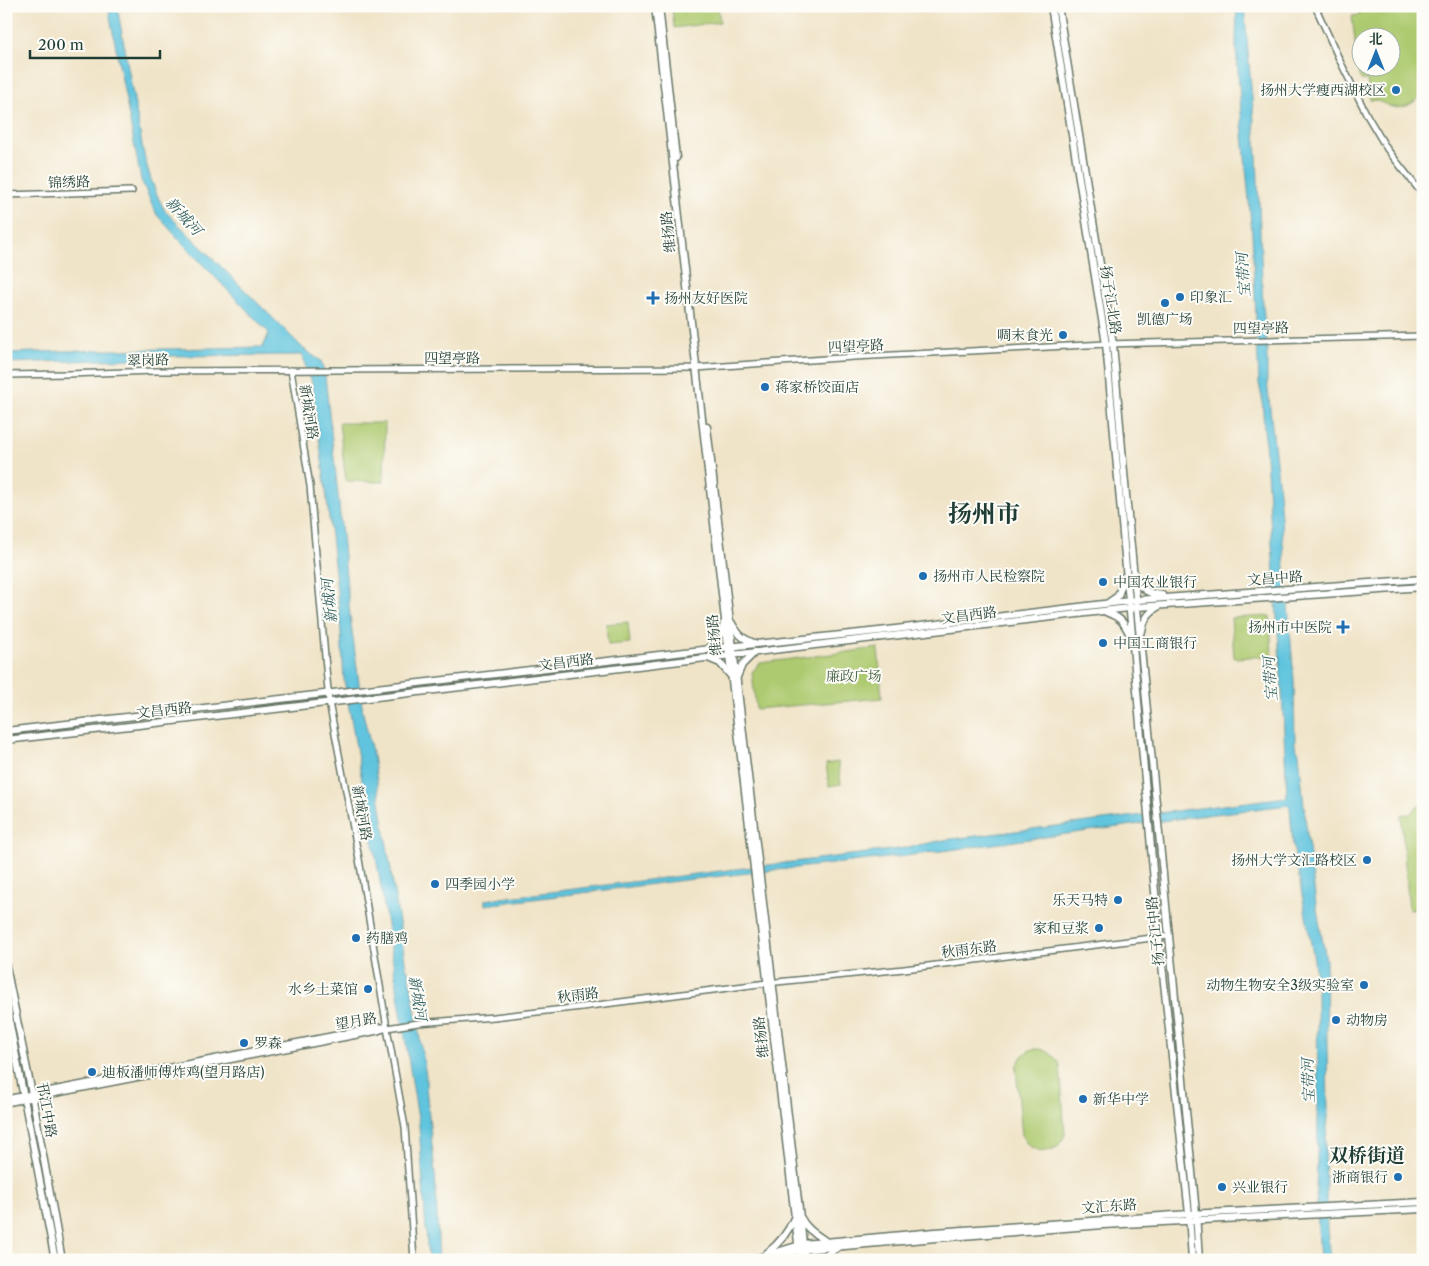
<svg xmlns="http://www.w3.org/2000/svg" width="1429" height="1266" font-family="'Libre Caslon Text','Noto Serif SC',serif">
<rect width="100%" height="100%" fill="#fdfcf7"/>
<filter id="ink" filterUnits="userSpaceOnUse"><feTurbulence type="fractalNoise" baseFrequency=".02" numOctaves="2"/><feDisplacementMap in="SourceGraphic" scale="10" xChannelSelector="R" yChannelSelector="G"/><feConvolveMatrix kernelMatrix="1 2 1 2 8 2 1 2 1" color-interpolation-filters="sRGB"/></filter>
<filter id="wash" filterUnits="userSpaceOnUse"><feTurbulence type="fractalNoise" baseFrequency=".0096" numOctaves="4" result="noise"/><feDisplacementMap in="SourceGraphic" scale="20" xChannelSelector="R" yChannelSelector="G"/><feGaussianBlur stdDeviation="1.12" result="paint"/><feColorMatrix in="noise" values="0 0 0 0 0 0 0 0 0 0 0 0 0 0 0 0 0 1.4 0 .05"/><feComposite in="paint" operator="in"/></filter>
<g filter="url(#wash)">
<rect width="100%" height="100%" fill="#f0e4c8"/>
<!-- green -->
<path fill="#aeca70" stroke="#668452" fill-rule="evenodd" d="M672 6H718L720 22 674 28Z
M1358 6H1415C1416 7 1419 12 1419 13 1425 25 1423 60 1423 74 1423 79 1424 85 1423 90 1421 98 1411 105 1403 107 1389 111 1382 99 1370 100L1367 80H1361L1359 75 1352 16 1359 15ZM1362 38H1392V68H1362Z
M339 423H385L384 482 346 481Z
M1270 616 1272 656 1234 658 1231 618Z
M628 622 630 643 608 645 606 624Z
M878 648 882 698 756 709 752 672 760 663Z
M838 762 841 784 829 786 826 764Z
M1423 804V913L1417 909 1409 910 1401 815 1408 814 1409 815 1416 808Z
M1036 1049C1047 1049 1055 1056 1060 1065L1065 1135 1063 1139 1057 1147 1053 1149 1041 1151 1031 1147 1027 1144 1022 1136 1016 1067 1022 1056 1030 1050Z"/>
<!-- water -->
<path fill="#61c4de" stroke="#408089" d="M108 6H117L144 155C149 175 155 193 165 211L305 350 321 361 325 376 337 485 350 616 363 713 373 756 406 967 409 973 426 1076V1087L435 1174 439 1260H428L419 1125 379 875 344 680 340 618 326 491 311 378H309L302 355 164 356 135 359 6 363V353L64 351 263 347 269 333 187 248 157 215 141 180Z
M1237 6H1244L1257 155 1263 305 1267 349V381L1278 480 1294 680 1295 745 1299 753 1305 816 1316 904 1326 960 1328 1118 1325 1146 1327 1229 1330 1260H1320L1316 1190 1318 1125 1317 988 1314 960 1293 845 1290 808 1288 805 1206 815 905 856 685 880 485 905V900L899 849 944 840 1287 797 1282 690 1262 398 1259 383 1252 234 1241 112 1236 45Z"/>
</g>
<g filter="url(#ink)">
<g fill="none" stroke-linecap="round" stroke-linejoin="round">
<!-- minor casing -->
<g stroke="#687768" stroke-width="8">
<path id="minor" d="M1315 6 1340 61 1368 117 1387 149 1423 195
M6 195 132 191
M291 370 310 486 329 702 359 859 387 1028 405 1127 414 1260
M6 375 68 374 155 371 696 368 854 357 1106 344 1423 336
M6 1099 377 1027H384
M6 1103 378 1031 387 1028 418 1023 494 1017 582 1007 767 983 904 969 1168 936"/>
</g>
<!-- major casing -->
<g stroke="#687768" stroke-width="9">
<path id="major" d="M655 6 729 655 800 1260
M659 6 676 158
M1051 6 1106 344 1159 937 1189 1214 1192 1260
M1058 6 1113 344 1126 495 1196 1213 1199 1260
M707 427 805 1260
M1135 580C1143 590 1149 594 1162 595
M1108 603 1118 596 1124 577
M1106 612C1121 618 1123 621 1130 635
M731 622C738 634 741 638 754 643
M1142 631C1144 619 1148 613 1159 606
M707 649C717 642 721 636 724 623
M708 658 720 663 731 676
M737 677 742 665 755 652
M6 731 728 647 879 631 1137 600 1423 579
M6 740 156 723 1137 607 1423 587
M6 966 32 1094 62 1260
M6 1004 55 1260
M801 1218C806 1229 817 1235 827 1242
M767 1253C780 1243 788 1233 794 1218
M751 1260 803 1244 935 1232 1189 1214 1423 1202
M768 1260 799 1250 936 1238 1103 1225 1423 1209
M819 1260 837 1248"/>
</g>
<!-- minor -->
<use href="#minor" stroke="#fff" stroke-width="5"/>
<!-- major -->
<use href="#major" stroke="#fff" stroke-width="6"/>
</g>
</g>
<!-- markers -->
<g fill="#1f6fb2" stroke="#fdfcf7" stroke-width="2">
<circle cx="1396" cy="90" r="5"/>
<circle cx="1180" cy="297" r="5"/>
<path d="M650.5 290.5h5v5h5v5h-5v5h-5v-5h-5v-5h5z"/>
<circle cx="1165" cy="303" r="5"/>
<circle cx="1063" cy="335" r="5"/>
<circle cx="765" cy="387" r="5"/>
<circle cx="923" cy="576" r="5"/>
<circle cx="1103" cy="582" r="5"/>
<path d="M1340.5 619.5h5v5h5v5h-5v5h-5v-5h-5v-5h5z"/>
<circle cx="1103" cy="643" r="5"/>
<circle cx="1367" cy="860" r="5"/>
<circle cx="435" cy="884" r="5"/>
<circle cx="1118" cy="900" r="5"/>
<circle cx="1099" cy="928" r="5"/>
<circle cx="356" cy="938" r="5"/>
<circle cx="1364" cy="985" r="5"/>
<circle cx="368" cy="989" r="5"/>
<circle cx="1336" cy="1020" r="5"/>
<circle cx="244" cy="1043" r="5"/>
<circle cx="92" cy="1072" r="5"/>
<circle cx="1083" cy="1099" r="5"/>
<circle cx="1398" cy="1177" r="5"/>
<circle cx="1222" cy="1187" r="5"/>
</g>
<g text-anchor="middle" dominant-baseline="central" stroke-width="4" stroke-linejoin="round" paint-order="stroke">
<!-- poi labels -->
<g font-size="14" fill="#1f3d34" stroke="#fdfcf7" text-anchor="start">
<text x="1386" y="90" text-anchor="end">扬州大学瘦西湖校区</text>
<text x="1190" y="297">印象汇</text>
<text x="664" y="298">扬州友好医院</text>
<text x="1165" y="319" text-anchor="middle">凯德广场</text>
<text x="1053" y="335" text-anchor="end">啁末食光</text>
<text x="775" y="387">蒋家桥饺面店</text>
<text x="933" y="576">扬州市人民检察院</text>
<text x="1113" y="582">中国农业银行</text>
<text x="1332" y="627" text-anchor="end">扬州市中医院</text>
<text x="1113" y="643">中国工商银行</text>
<text x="1357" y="860" text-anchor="end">扬州大学文汇路校区</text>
<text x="445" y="884">四季园小学</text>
<text x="1108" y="900" text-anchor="end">乐天马特</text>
<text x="1089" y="928" text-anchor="end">家和豆浆</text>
<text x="366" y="938">药膳鸡</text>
<text x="1354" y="985" text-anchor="end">动物生物安全3级实验室</text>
<text x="358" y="989" text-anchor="end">水乡土菜馆</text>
<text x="1346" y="1020">动物房</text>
<text x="254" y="1043">罗森</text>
<text x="102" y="1072">迪板潘师傅炸鸡(望月路店)</text>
<text x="1093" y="1099">新华中学</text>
<text x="1388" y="1177" text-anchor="end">浙商银行</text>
<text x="1232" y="1187">兴业银行</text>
</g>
<!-- street labels -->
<g font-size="14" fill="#1f3d34" stroke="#fdfcf7">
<text transform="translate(69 182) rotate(-2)">锦绣路</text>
<text transform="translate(668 232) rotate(-96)">维扬路</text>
<text transform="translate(1111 300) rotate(81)">扬子江北路</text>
<text transform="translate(1261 328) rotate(-1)">四望亭路</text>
<text transform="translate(856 346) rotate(-3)">四望亭路</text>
<text x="452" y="358">四望亭路</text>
<text transform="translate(148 360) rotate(-2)">翠岗路</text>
<text transform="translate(309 412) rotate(81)">新城河路</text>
<text transform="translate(1275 578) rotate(-4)">文昌中路</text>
<text transform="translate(969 615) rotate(-7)">文昌西路</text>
<text transform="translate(714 635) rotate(-96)">维扬路</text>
<text transform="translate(566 662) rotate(-7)">文昌西路</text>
<text transform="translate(164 710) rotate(-6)">文昌西路</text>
<text transform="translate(362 813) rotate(80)">新城河路</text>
<text transform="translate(1155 931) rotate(-96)">扬子江中路</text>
<text transform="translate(969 949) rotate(-7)">秋雨东路</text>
<text transform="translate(578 995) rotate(-7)">秋雨路</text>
<text transform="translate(356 1021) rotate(-9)">望月路</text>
<text transform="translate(761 1037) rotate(-97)">维扬路</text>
<text transform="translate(47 1110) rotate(80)">邗江中路</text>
<text transform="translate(1109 1206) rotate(-4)">文汇东路</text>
</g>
<!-- park labels -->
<g font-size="14" fill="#436043" stroke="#fdfcf7">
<text x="854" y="676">廉政广场</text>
</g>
<!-- water labels -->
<g font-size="15" font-style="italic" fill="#305f5e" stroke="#fdfcf7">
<text transform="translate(184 216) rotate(48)">新城河</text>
<text transform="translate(1243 275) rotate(-94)">宝带河</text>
<text transform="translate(329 601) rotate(-96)">新城河</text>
<text transform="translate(1270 679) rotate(-94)">宝带河</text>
<text transform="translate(418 998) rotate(81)">新城河</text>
<text transform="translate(1308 1081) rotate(-92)">宝带河</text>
</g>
<!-- district labels -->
<g font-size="19" font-weight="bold" fill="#1f3d34" stroke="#fdfcf7">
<text x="1367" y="1155">双桥街道</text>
</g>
<!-- town labels -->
<g font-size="24" font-weight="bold" fill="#1f3d34" stroke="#fdfcf7">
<text x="984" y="513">扬州市</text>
</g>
</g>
<!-- margin -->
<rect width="1429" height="1266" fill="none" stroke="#fdfcf7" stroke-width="25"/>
<!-- north arrow -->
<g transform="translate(1376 52)"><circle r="24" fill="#fdfcf7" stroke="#a4b0a9"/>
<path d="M0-4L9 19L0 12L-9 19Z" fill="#1f6fb2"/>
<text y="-8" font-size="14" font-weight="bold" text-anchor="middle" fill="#1f3d34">北</text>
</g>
<!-- scale -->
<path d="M30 50v8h130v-8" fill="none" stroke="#1f3d34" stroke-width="2.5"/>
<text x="38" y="50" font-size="15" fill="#1f3d34" stroke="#fdfcf7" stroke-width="4" paint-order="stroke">200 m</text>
</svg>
